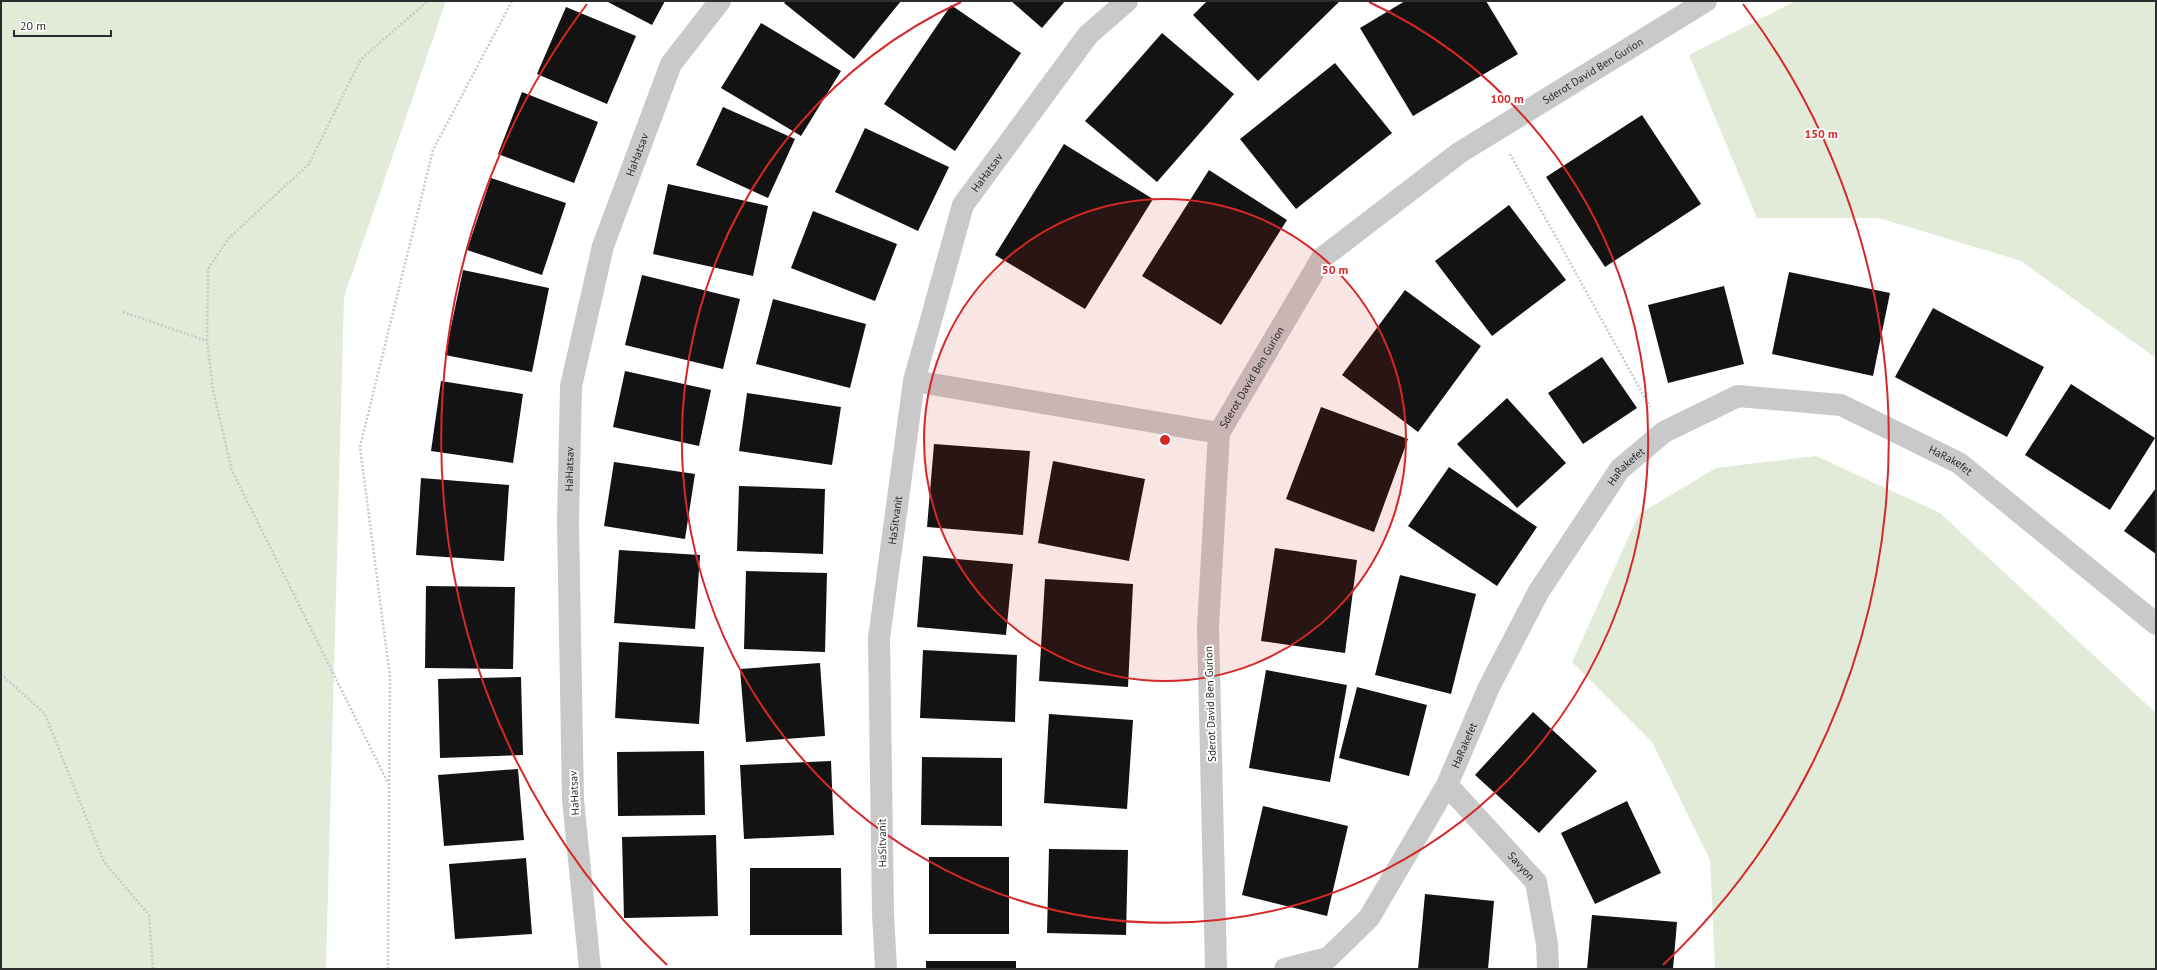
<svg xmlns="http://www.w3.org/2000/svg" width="2157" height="970" font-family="'PT Sans',sans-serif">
<rect width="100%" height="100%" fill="#fff"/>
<!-- green -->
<path fill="#e2ebd8" d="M1 1H446L344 297 326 969H1Z
M1796 1H2156V358L2021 261 1879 218H1757L1689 55Z
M1816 456 1940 513 2156 713V969H1715L1710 860 1652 742 1572 662 1639 514 1716 468Z"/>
<!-- building -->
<path fill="#131313" d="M606 1H665L652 25Z
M786 1H901L854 59 784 3Z
M1011 1H1065L1042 28Z
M1207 1H1340L1258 81 1193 15Z
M1405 1H1486L1518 54 1413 116 1360 28Z
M951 5 1021 53 955 151 884 104Z
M566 7 636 36 607 104 537 74Z
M761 23 841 71 801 136 721 88Z
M1162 33 1234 94 1157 182 1085 121Z
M1335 63 1392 133 1296 209 1240 139Z
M522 92 598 122 574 183 498 154Z
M723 107 795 139 768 198 696 165Z
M1642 115 1701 204 1605 267 1546 177Z
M865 128 949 167 918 231 835 192Z
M1064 144 1153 199 1085 309 995 255Z
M1209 170 1287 220 1221 325 1142 276Z
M491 178 566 203 542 275 467 250Z
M668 184 768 206 753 276 653 254Z
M1509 205 1566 280 1492 336 1435 261Z
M813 211 897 244 875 301 791 268Z
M463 270 549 288 532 372 445 355Z
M1789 272 1890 293 1873 376 1772 354Z
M642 275 740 299 723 369 625 345Z
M1724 286 1744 364 1668 383 1648 305Z
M1405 290 1481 346 1418 432 1342 375Z
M773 299 866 324 850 388 756 364Z
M1933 308 2044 367 2007 437 1895 377Z
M1602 357 1637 408 1583 444 1548 393Z
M625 371 711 390 699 446 613 427Z
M441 381 523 394 513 463 431 451Z
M2071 384 2155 438 2110 510 2025 455Z
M747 393 841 407 832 465 739 451Z
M1507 398 1566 463 1517 508 1457 444Z
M1321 407 1408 439 1374 532 1286 499Z
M934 444 1030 451 1023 535 927 527Z
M1053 461 1145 479 1129 561 1038 543Z
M614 462 695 474 685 539 604 526Z
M1449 467 1537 527 1497 586 1408 526Z
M421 478 509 485 504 561 416 555Z
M739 486 825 489 823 554 737 551Z
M2156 488V554L2124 531Z
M1275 548 1357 560 1345 653 1261 641Z
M619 550 700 555 695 629 614 623Z
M923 556 1013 564 1006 635 917 627Z
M746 571 827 573 825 652 744 649Z
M1400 575 1476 594 1451 694 1375 675Z
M1045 579 1133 584 1128 687 1039 681Z
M426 586 515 587 513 669 425 668Z
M619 642 704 647 699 724 615 718Z
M923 650 1017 655 1015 722 920 718Z
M820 663 825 736 746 742 740 669Z
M1266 670 1347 685 1330 782 1249 768Z
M521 677 523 755 440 758 438 679Z
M1357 687 1427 705 1409 776 1339 758Z
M1533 712 1597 771 1539 833 1475 775Z
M1049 714 1133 720 1127 809 1044 803Z
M704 751 705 815 618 816 617 752Z
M922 757 1002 758V826L921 825Z
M831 761 834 835 744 839 740 765Z
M518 769 524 840 444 846 438 775Z
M1627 801 1661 873 1595 904 1561 833Z
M1263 806 1348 826 1327 916 1242 895Z
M716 835 718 916 624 918 622 837Z
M1049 849 1128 850 1126 935 1047 933Z
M929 857H1009V934H929Z
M526 858 532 934 455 939 449 864Z
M750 868H841L842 935H750Z
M1425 894 1494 901 1488 969H1418Z
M1592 915 1677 922 1673 969H1587Z
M926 961H1016V969H926Z"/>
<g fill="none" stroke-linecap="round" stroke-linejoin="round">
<!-- path -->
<path stroke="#c9c9c9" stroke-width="2.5" stroke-dasharray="2 2" stroke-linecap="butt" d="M1510 154 1650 407
M123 312 207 341
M1 674 45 714 104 862 149 915 153 969
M389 785 232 471 213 390 207 341 208 269 229 238 309 164 361 59 428 1
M388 969 390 677 360 447 433 150 512 1"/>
<!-- minor -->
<g stroke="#c9c9c9" stroke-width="22">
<path id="s1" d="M914 381 963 205 1088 35 1127 1"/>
<path id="s2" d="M1447 785 1536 882 1547 944 1548 969"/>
<path id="s3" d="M590 969 573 800 568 522 571 386 603 246 671 64 720 1"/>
<path id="s4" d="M886 969 883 914 879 638 914 381 1219 433"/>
<path id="s5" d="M1216 969 1208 627 1219 433 1322 258 1459 153 1706 1"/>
<path id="s6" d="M1285 969 1328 958 1369 918 1447 785 1489 687 1539 591 1620 469 1664 432 1738 396 1841 405 1959 463 2156 624"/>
</g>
</g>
<!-- distance rings -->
<circle cx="1165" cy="440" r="241" fill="#d62828" fill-opacity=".12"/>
<g fill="none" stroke="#d62828" stroke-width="2">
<circle cx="1165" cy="440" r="241"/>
<path d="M1369 2A483 483 0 1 1 961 2"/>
<path d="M667 965A724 724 0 0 1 587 4M1743 4A724 724 0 0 1 1663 965"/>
</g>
<g text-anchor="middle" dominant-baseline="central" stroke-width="4" stroke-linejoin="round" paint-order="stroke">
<!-- street labels -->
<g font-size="11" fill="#2c2c2c" stroke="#fff">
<text stroke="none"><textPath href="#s5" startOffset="1069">Sderot David Ben Gurion</textPath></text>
<text stroke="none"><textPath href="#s3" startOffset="825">HaHatsav</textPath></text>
<text stroke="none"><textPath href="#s1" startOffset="223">HaHatsav</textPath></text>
<text stroke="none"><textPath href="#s5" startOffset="601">Sderot David Ben Gurion</textPath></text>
<text stroke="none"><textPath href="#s6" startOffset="983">HaRakefet</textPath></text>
<text stroke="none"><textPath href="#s6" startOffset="623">HaRakefet</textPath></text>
<text stroke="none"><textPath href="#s3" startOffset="501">HaHatsav</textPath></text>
<text stroke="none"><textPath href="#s4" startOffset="450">HaSitvanit</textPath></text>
<text transform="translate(1210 704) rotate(-92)">Sderot David Ben Gurion</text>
<text stroke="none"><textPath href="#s6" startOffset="299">HaRakefet</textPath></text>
<text transform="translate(574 793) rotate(-93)">HaHatsav</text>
<text transform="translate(882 843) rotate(-91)">HaSitvanit</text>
<text stroke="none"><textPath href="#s2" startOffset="110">Savyon</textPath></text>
</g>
</g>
<circle cx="1165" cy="440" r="6" fill="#d62828" stroke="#fff" stroke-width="2"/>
<g font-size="12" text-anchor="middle" font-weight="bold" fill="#d62828" stroke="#fff" stroke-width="4" stroke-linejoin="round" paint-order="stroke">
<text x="1507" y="103">100 m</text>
<text x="1821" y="138">150 m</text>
<text x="1335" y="274">50 m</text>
</g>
<!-- border -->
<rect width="2157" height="970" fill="none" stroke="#2c2c2c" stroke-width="4"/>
<!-- scale -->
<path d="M14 30v6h97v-6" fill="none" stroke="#2c2c2c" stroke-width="2"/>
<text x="20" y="30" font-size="12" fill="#2c2c2c" stroke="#ffffff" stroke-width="3" paint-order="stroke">20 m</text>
</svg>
